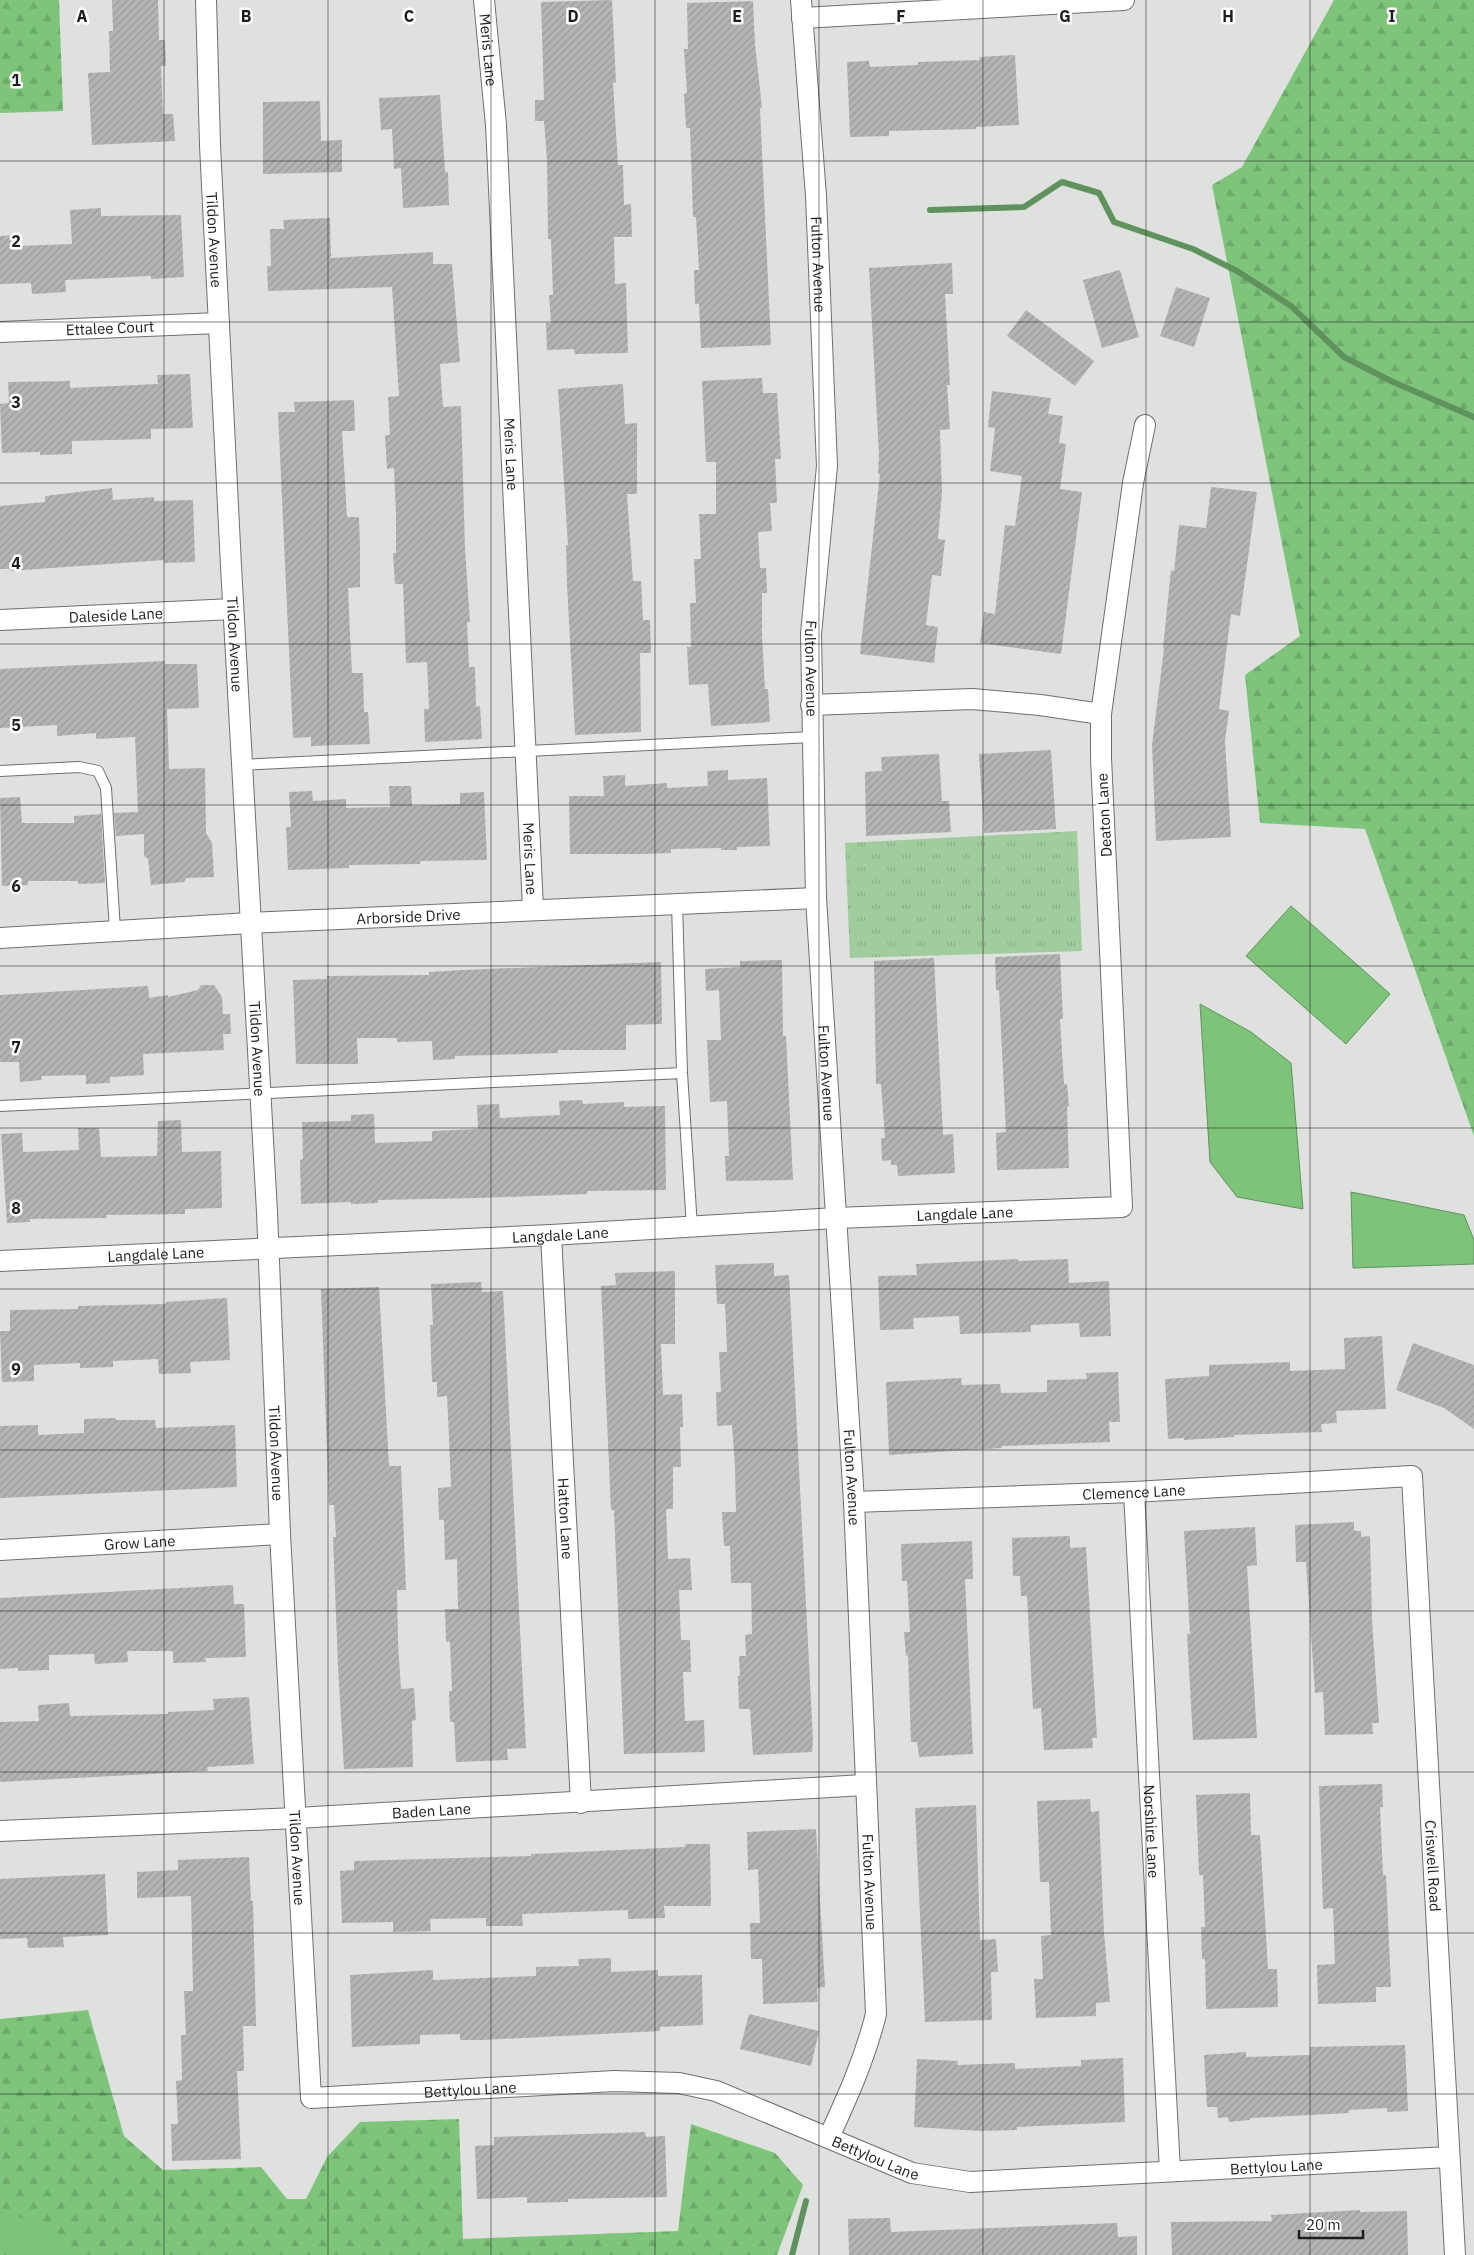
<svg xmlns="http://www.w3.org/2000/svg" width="1474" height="2255" font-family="'IBM Plex Sans',sans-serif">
<defs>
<pattern id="grass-tufts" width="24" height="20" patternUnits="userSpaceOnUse" patternTransform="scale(1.25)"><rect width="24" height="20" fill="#a1cc9e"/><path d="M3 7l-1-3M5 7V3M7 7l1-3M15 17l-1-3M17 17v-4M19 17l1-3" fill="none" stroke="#8aaf88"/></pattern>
<pattern id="forest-firs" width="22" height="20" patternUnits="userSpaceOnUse" patternTransform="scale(1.25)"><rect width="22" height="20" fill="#7ec57b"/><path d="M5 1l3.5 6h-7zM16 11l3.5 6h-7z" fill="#6ca96a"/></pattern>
<pattern id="building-hatch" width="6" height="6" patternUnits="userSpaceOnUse" patternTransform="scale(1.25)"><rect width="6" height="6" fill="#b3b5b3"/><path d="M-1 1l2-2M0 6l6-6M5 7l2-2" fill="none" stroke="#999b99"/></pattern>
</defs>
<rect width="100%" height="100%" fill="#dfe1de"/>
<!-- grass -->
<path fill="url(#grass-tufts)" d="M1077 831 1082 951 850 958 845 843Z"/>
<!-- forest -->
<path fill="url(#forest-firs)" d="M0 0H59L63 111 0 113Z
M1334 0H1474V1136L1365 829 1260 823 1245 675 1300 636 1212 185 1242 167Z
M88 2010 124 2136 163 2170 261 2167 287 2199H306L327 2157 360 2122 459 2119 463 2239 678 2231 691 2124 775 2153 803 2185 777 2255H0V2019Z"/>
<!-- water -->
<path fill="#7dc47a" stroke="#60925e" d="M1291 906 1390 994 1346 1044 1246 956Z
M1200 1004 1251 1032 1291 1063 1303 1209 1237 1197 1210 1162Z
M1351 1192 1464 1215 1474 1240V1264L1353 1268Z"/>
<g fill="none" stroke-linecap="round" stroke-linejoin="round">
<!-- stream -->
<path stroke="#60925e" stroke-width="6" d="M930 210 1024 207 1062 182 1099 193 1114 222 1193 249 1237 271 1291 306 1344 357 1393 382 1474 417
M792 2255 806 2201"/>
<!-- river -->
<path stroke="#7dc47a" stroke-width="39" d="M0 2229 48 2255"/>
</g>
<!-- building -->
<path fill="url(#building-hatch)" d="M112 0H158L159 40H165L166 66H161L163 114H173L175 141 92 145 88 73 110 72 109 31H113Z
M612 0 616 82 613 83 618 165H623L624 205 631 204 632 237H614L615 284 626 283 628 353 575 354 574 349 547 350 546 323H551L549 295H553L551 239H548L547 160 544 121H535V100H544L541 2Z
M753 1 755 44 762 108H760L771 345 701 348 699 304H695L694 270H699L696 217H693L690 128H686L684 94 687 93 684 49H688L687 3Z
M1015 55 1019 125 976 127V129L889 131V136L850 137 847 62 869 61 870 67 918 65V62L980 60 979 57Z
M440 95 445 172H448L449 205 403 208 401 168 394 169 392 129 381 130 379 98Z
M320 101 321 141 342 140V172L263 174V102Z
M101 208V216L181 215 184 277 151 279V276L65 280 66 292 32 294 31 283 0 284V236L17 235V246L72 244 70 210Z
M330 218 331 258 433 252V264H452L460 362 440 364 443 407 461 406 465 549 470 622H467L469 667H475L476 707 480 706 482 739 425 742 424 709H429L427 662 406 663 403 584H395L393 553H396V515L394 468 387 469 385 435H390L388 397 399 396 392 287 268 291 267 266H271L270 229H284L283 220Z
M952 263 953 294H945L950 385H947L950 429 940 430 942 492 938 539 945 540 941 576 932 575 926 625 938 627 934 663 860 654 880 474H878L879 455 869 268Z
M1120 270 1139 337 1102 348 1083 280Z
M1176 287 1210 298 1194 347 1160 336Z
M1026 310 1094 361 1075 386 1007 336Z
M190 374 193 428 151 429V439L72 441V454L40 455V452L2 453 0 404 9 403 8 382 70 381V388L158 384 157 375Z
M762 378 763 393H777L781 459H775L777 503H770L772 531 758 532 760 568H766L767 593H762V636L765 689H768L770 722 711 726 708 684 689 685 687 647H691L690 603H696L694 559H701L699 514H716V462H706L702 381Z
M623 384 625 424 637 423V494H627L633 581H641L643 620H650L651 653H640L641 732 575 735 567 584 566 545H568L558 389Z
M992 391 1051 398 1048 414 1063 416 1059 443 1066 444 1060 489 1082 492 1061 654 980 643 984 612 995 614 1005 525 1015 526 1022 476 990 471 995 428 988 427Z
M354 400 355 431H342L347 517H359L360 547V587L348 588 350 635 352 673H363L364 712H368L370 744 311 746V737L293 738 278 412H295L294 402Z
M1211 487 1257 492 1240 616 1231 614 1219 709 1229 711 1225 741 1231 837 1156 841 1152 745 1164 649 1163 648 1171 570 1174 571 1179 525 1206 528Z
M112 488 113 500 154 497V501L193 500 195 562 164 563V560L10 571V569H0V506L45 502V496Z
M165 661V664H197L199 708 167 709 169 769 205 768 206 833 212 843 214 877 186 878 184 882 151 885 148 859 144 856V834L116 836 114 813 138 812 135 737 96 739V733L57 736V725L0 728V669Z
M1051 750 1056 829 984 833 979 754Z
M939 754 942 801H949L951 832 866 836 865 772 882 771 881 757Z
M728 770V780L767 778 770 846 737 847V850H721V848L671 849V853L642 854H570L569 796H604L603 776 625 775V786L667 783V788L708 786 707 771Z
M389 786H411L412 806 460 804V793L484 792 487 860 420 861V864L349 865V868L288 870 286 827H291L289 792 312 791 313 801 346 799V808L390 807Z
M20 797 22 823H74V816L101 814 105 883 78 884V881H28V885L2 886 0 798Z
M1060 954 1063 1019H1060L1064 1084H1067L1069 1106 1067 1107 1069 1168 997 1170 996 1133 1006 1132 999 990H996L995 957Z
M934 958 943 1135 953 1134 955 1173 898 1176 897 1165H891V1160L882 1161 881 1138H885L881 1084H876L874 961Z
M782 960 783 1036H786L793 1180 726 1181 725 1156H729L727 1101 710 1102 707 1040H721L719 990 706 991 705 969 740 967V961Z
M661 962 662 1024 626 1025V1050H558V1053L455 1056V1059L433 1060 432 1041 397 1042V1038H357L358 1064H296L293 980 327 979V976L429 975V972L463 970Z
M201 985H214L222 997 223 1014H230L231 1034H223L224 1050 143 1054 144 1075 110 1077V1083L86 1084V1075L41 1076 42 1080 20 1082 19 1062H0V995L148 986 149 998 168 995V997L198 990Z
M582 1100 583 1104 624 1102V1107L665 1106 666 1190 587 1191V1194L478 1198 378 1200V1203L351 1204V1202L301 1204 300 1160 303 1159 302 1122 351 1121V1115L374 1114 375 1143 432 1141V1131L478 1129 477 1105 499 1104 500 1118 560 1115 559 1101Z
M181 1120 182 1152 221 1151 222 1208 185 1209V1214L106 1215 107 1218 30 1219V1222L7 1223 1 1134 22 1133 23 1152 79 1150 78 1128H99L101 1157 157 1156 158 1121Z
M1018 1259V1261L1068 1259 1069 1283 1109 1281 1111 1336 1080 1337 1079 1323 1031 1325V1332L960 1334 959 1316 913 1318 914 1329 880 1330 878 1276 917 1275 916 1264Z
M774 1263V1276L789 1275 813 1740 812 1752 753 1755 750 1709H739L738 1676H740L739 1656H746L745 1635 752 1634 751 1583H731L730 1546H724L722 1512H736L735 1466 732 1425 717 1426 716 1392H721L719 1352H727L725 1304H717L715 1265Z
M675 1271V1344H661L663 1395 682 1394 683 1427H680L681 1467H673V1509H666L668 1559 690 1558 692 1590H679L681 1640H690L691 1672H683L685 1721 704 1720 705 1752 624 1754 614 1510H611L601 1286 616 1285 615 1273Z
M481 1282 482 1292 503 1291 526 1748 507 1749 508 1760 456 1762 454 1722H450L449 1691H452L450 1642H446L445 1609H458L457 1559 445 1560 444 1520H439L438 1488 451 1487 449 1437 447 1396 437 1397V1382H432L430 1325H433L431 1284Z
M379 1287 389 1466H401L406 1590H397L398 1642 401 1689 414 1688 416 1720 412 1721 413 1767 344 1769 338 1667 333 1537H336L334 1505H329L321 1289Z
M227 1298 230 1360 190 1362 191 1373 159 1374 158 1359 113 1361V1367L80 1368V1363L34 1365V1381L2 1382 0 1331H10V1310L78 1309V1306L166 1304V1302Z
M1382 1336 1386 1409 1336 1411 1337 1423 1321 1424 1322 1432 1234 1435V1437L1184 1440V1438L1168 1439 1165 1379 1209 1376V1365L1290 1362V1371L1345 1369 1344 1338Z
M1413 1343 1474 1365V1429L1444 1408 1396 1390Z
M1118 1372 1120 1422H1109L1110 1442 1002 1446V1448L889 1455 886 1382 961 1378 962 1385 1000 1384 1001 1393 1047 1392V1380L1087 1379 1086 1373Z
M116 1418V1420H155L156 1428 235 1425 237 1487 0 1498V1426L38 1425V1435L84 1433V1419Z
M1354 1522V1531H1361V1537L1370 1536 1372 1619 1379 1723H1372L1373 1734 1325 1735 1323 1692 1315 1693 1306 1562H1296L1295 1525Z
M1255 1527 1257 1565 1247 1566 1257 1738 1193 1740 1187 1634H1190L1184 1531Z
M1070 1536V1548L1086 1547 1097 1738H1092L1093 1748 1044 1750 1041 1708 1033 1709 1027 1596H1021L1020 1576H1013L1012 1538Z
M972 1541 973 1579H965L973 1754 919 1757 917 1742H911L908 1655 906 1656 904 1632H910L907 1581H902L901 1544Z
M233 1585 234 1604H244L246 1657 205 1658 206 1662 173 1663V1651H127L128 1662 95 1664 94 1654 49 1655V1670L18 1671V1668L0 1669V1598Z
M249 1697 254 1764 207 1767 208 1771 0 1782V1722L39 1721 38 1705 69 1703 70 1716 168 1714V1712L214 1710 213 1699Z
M1382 1784 1383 1807H1380L1383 1875H1386L1391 1987H1376V2002L1318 2004 1317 1965 1335 1964 1333 1908 1323 1909 1319 1786Z
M1250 1793 1251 1835H1260L1268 1969H1277L1278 2007 1206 2009 1205 1959H1202L1201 1927H1205L1203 1875H1199L1196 1795Z
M1090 1799 1091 1812 1099 1811 1104 1933 1110 2002 1096 2003V2016L1036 2018 1034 1979H1043L1041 1936 1051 1935 1049 1882H1040L1037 1801Z
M976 1805 980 1940 996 1939 998 1972H991L992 2020 925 2022 915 1808Z
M816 1829 825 1987 817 1988 818 2002 763 2004 762 1959H751L750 1923H760L758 1869 748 1870 747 1832Z
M685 1844H710L711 1906H664L665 1918 628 1919V1910L522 1914 523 1926H486V1918L430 1919 431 1931 393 1932V1922L342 1923 340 1871 354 1870V1861L531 1856V1854L685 1847Z
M249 1857 251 1901H253L256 2026H243L244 2071H237L241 2159 172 2161 171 2124H178L176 2081 182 2080 181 2035H186L184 1991H193L191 1896 137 1898V1872L178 1870V1860Z
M105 1874 108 1935 63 1937 64 1947 28 1948 27 1938 0 1939V1879Z
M611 1958V1972L658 1970V1976L702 1975 703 2025 660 2027V2031L482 2040H460V2034L420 2035V2044L352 2047 350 1975 433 1970V1980L536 1976V1967L579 1966 578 1959Z
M749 2014 819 2031 811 2066 740 2049Z
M1405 2045 1408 2111 1387 2112V2108L1349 2110V2113L1250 2118V2120L1229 2122 1228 2117 1218 2118 1217 2107H1207L1204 2055 1246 2052V2057L1310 2055V2047Z
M1123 2058 1125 2122 1017 2127V2130L980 2131 914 2127 917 2059 958 2061 957 2065 1015 2063V2069L1081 2066V2060Z
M645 2132 646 2137 665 2136 667 2197 568 2199V2202L527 2203V2197L477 2199 475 2146 494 2145V2137Z
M1360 2210V2212L1407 2211 1408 2255H1172L1171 2222 1272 2221 1271 2215Z
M890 2218 891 2232 1117 2223 1118 2237 1137 2236V2255H849L848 2219Z"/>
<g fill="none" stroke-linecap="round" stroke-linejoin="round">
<!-- service casing -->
<g stroke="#6e706e" stroke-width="12">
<path id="service" d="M241 765 812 737
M0 771 79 767 98 771 106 788 115 930
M677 904 682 1073 692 1227
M0 1106 682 1073"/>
</g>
<!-- minor casing -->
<g stroke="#6e706e" stroke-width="22">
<g id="minor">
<path id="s1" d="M206 0 210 145 231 566 267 1212 280 1534 311 2098 614 2081 679 2083 716 2091 912 2173 970 2182 1449 2157"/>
<path id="s2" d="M484 0 496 125 533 909"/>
<path id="s3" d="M801 0 816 196 827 466 811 634 816 898 854 1502 876 2014C865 2058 848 2096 829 2137"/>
<path d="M802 18 1124 0"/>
<path id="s4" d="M0 332 219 323"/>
<path id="s5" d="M0 620 233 609"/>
<path d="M811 705 972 699 1040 705 1101 714"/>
<path id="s6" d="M0 938 250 923 816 898"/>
<path id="s7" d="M551 1235 581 1803"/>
<path id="s8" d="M0 1261 551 1235 836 1218 1122 1207 1101 758V714L1133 483 1145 425"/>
<path id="s9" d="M1134 1492 1170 2171"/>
<path id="s10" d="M854 1502 1134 1492 1412 1476 1455 2255"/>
<path id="s11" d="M0 1550 280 1534"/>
<path id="s12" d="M0 1831 297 1818 864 1785"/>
</g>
</g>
<!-- service -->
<use href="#service" stroke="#fff" stroke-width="10"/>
<!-- minor -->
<use href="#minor" stroke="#fff" stroke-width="20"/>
</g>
<!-- grid -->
<path fill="none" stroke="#1c1d1c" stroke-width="1" stroke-opacity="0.55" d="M164 0V2255M328 0V2255M491 0V2255M655 0V2255M819 0V2255M983 0V2255M1146 0V2255M1310 0V2255M0 161H1474M0 322H1474M0 483H1474M0 644H1474M0 805H1474M0 966H1474M0 1128H1474M0 1289H1474M0 1450H1474M0 1611H1474M0 1772H1474M0 1933H1474M0 2094H1474"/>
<g text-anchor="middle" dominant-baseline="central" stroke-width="5" stroke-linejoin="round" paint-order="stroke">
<!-- street labels -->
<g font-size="15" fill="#1c1d1c" stroke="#fff">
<text stroke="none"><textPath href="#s2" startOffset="50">Meris Lane</textPath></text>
<text stroke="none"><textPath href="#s1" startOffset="240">Tildon Avenue</textPath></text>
<text stroke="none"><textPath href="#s3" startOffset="265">Fulton Avenue</textPath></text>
<text stroke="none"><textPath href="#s4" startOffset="110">Ettalee Court</textPath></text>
<text stroke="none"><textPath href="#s2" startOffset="455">Meris Lane</textPath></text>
<text stroke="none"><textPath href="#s5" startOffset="116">Daleside Lane</textPath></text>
<text stroke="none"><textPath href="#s1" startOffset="645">Tildon Avenue</textPath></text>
<text stroke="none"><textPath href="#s3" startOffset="670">Fulton Avenue</textPath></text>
<text transform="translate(1104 815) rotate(-93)">Deaton Lane</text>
<text stroke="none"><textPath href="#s2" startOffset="860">Meris Lane</textPath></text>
<text stroke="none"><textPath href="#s6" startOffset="409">Arborside Drive</textPath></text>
<text stroke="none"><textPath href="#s1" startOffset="1050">Tildon Avenue</textPath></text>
<text stroke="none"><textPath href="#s3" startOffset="1075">Fulton Avenue</textPath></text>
<text stroke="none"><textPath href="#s8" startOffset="966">Langdale Lane</textPath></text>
<text stroke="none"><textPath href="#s8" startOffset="561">Langdale Lane</textPath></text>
<text stroke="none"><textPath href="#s8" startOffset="156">Langdale Lane</textPath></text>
<text stroke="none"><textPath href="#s1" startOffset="1455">Tildon Avenue</textPath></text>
<text stroke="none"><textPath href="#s3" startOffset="1480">Fulton Avenue</textPath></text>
<text stroke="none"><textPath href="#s10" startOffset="280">Clemence Lane</textPath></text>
<text stroke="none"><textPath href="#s7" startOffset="284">Hatton Lane</textPath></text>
<text stroke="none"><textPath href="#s11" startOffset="140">Grow Lane</textPath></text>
<text stroke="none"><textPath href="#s12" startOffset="432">Baden Lane</textPath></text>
<text stroke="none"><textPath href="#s9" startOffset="340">Norshire Lane</textPath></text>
<text stroke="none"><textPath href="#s1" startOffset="1860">Tildon Avenue</textPath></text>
<text stroke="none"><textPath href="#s10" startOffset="949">Criswell Road</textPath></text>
<text stroke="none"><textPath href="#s3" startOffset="1885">Fulton Avenue</textPath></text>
<text stroke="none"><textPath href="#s1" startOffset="2260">Bettylou Lane</textPath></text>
<text stroke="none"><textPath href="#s1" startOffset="2680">Bettylou Lane</textPath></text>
<text stroke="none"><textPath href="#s1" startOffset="3085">Bettylou Lane</textPath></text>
</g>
</g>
<g font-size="16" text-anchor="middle" font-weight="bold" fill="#1c1d1c" stroke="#fff" stroke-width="5" stroke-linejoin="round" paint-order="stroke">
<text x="82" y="22">A</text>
<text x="246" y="22">B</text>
<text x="409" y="22">C</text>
<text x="573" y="22">D</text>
<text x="737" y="22">E</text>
<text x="901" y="22">F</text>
<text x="1065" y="22">G</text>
<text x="1228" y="22">H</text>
<text x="1392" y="22">I</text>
<text x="16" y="86">1</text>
<text x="16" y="247">2</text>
<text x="16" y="408">3</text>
<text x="16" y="569">4</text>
<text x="16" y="731">5</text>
<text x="16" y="892">6</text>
<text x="16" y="1053">7</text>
<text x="16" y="1214">8</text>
<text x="16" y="1375">9</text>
</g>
<!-- scale -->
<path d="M1299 2230v8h64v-8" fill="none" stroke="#1c1d1c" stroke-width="2.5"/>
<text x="1306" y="2230" font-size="15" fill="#1c1d1c" stroke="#ffffff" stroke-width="4" paint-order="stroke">20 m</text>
</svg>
